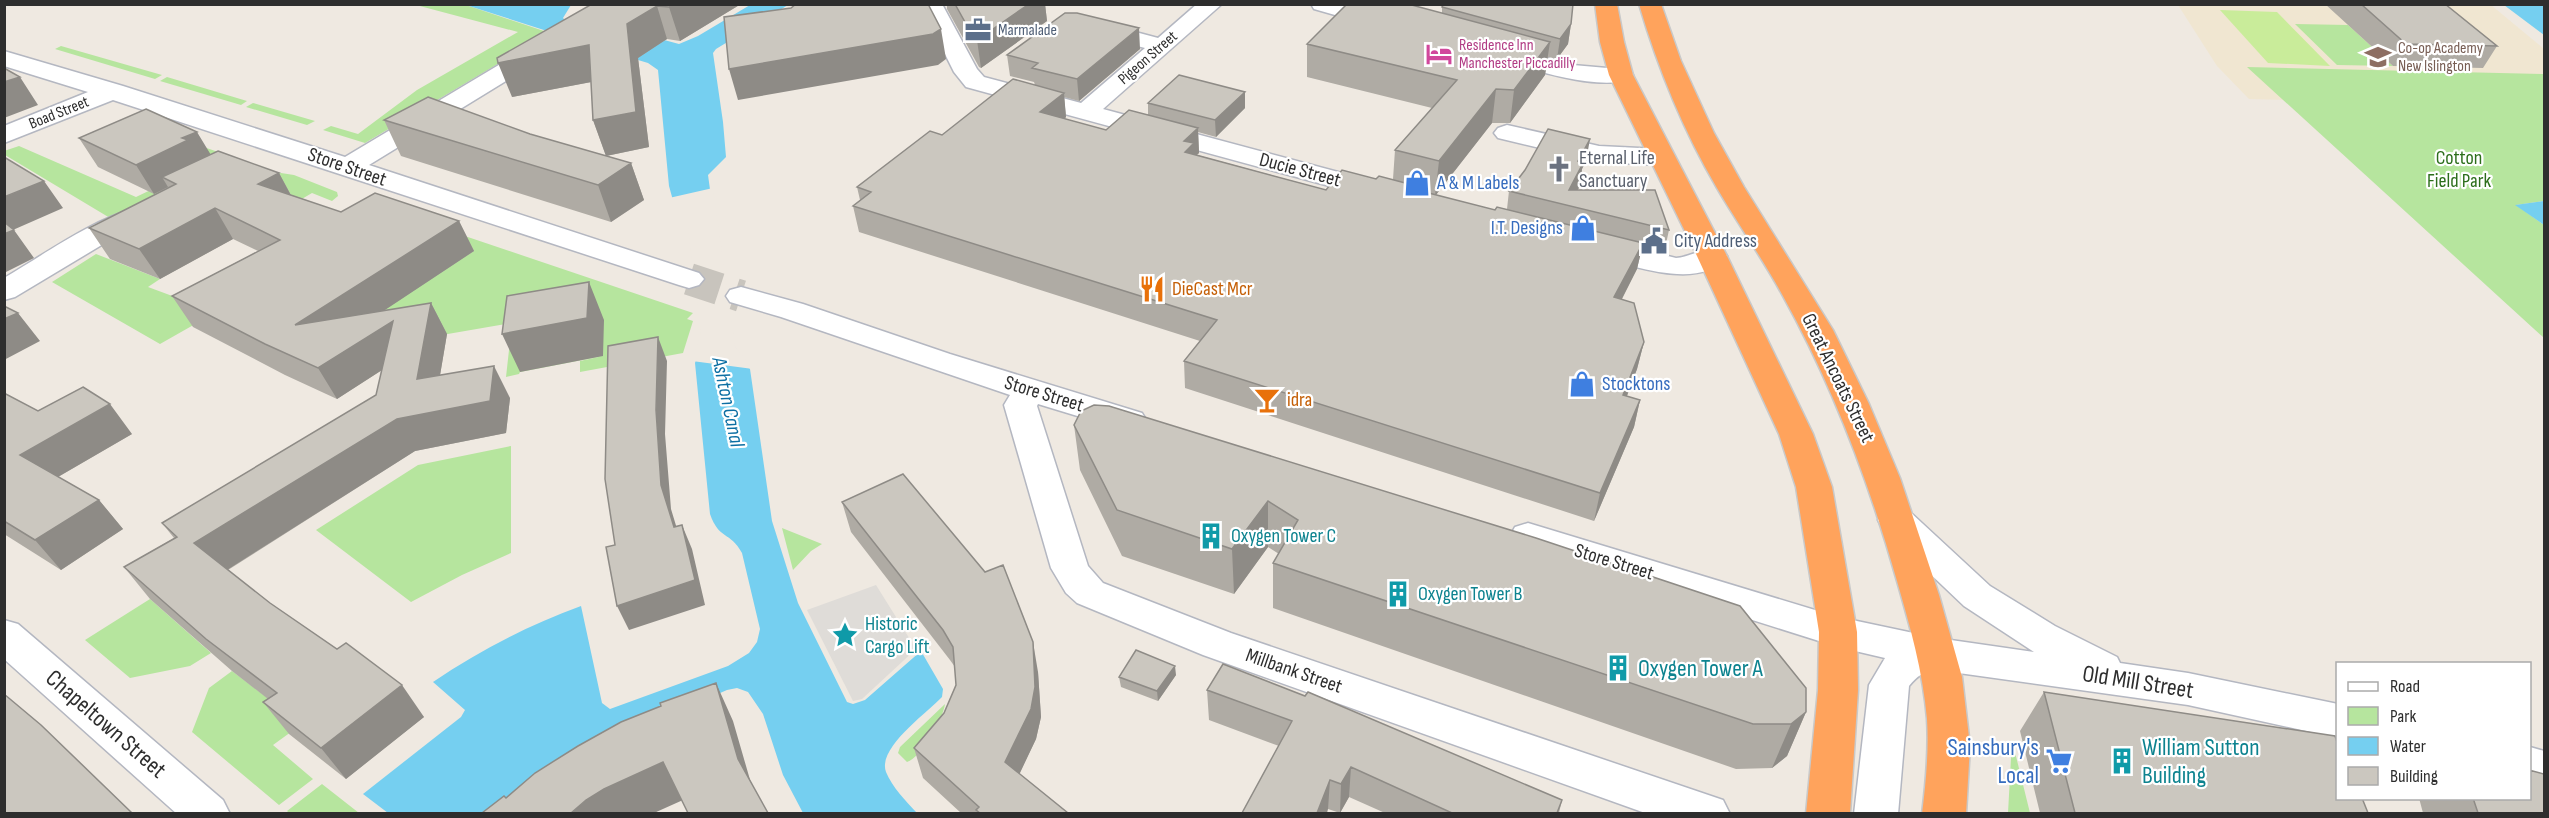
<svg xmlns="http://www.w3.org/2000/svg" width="2549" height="818" font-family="'Sofia Sans Condensed',sans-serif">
<rect width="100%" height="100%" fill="#efe9e1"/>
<!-- education -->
<path fill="#f0e6d1" d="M2178 5H2491L2544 49V106L2249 99 2217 66Z"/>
<!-- green -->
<path fill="#b6e59e" d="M416 5H466L550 33 365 143 323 130 331 126 358 134 417 90 518 32Z
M2295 24 2348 25 2393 66 2337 65Z
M61 46 162 75 155 79 55 49Z
M2247 67 2544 74V201L2516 205 2544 225V338Z
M167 77 247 101 241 105 160 81Z
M253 103 315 121 307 125 246 107Z
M146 127 221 153 212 166 110 218 5 155 4 151 19 146 136 197 213 160Z
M281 173 294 175 337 192 338 196 332 201 312 193 295 203 273 174Z
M379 207 693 313 687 319 693 321 683 353 580 372V361L603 356 520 372 519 374 506 377 512 323 413 340 264 287Z
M96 254 160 279 148 287 194 304 262 286 160 344 52 282Z
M511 446V553L462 575 411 602 316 530 418 465Z
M782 528 822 544 811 551 793 570Z
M150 599 211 653 190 666 130 678 85 640Z
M232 671 302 724 273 745 313 779 279 805 192 732 209 688Z
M945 704C943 719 922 757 907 762L898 753 900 747Z
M2012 740 2030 813H2008Z
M322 784 359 813 290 814 287 811Z"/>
<!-- pitch -->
<path fill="#c9ec9a" d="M2220 10 2277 12 2330 66 2268 63Z"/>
<!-- plaza -->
<path fill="#dfdcd8" d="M876 585 916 649 862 699 853 701 807 610Z"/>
<!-- water -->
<path fill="#75cff0" d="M466 5H571L563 18 566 21 547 31Z
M750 5H788L716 49 713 53 723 122 726 157 708 175 731 341 750 369 772 521 798 603 847 702 853 704 865 700 921 651 943 689 942 697C927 713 877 748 886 772 892 787 906 801 917 813H803L783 775 763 714 748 692 737 688 727 690 607 742 499 813H388L363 794 461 717 465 710 433 682C480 650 527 626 581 606L602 703 610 709 728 666 749 653 757 642 760 629 742 553C730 531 719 540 710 514L695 363 704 333 691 227 674 204 669 186 658 70 648 63 595 47 616 27 679 44 698 36Z
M2504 5H2544V35Z
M2544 201V225L2515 205Z"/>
<!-- pier -->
<path fill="#efe9e1" d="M713 188 735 346 753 369 692 361 701 333 688 228 683 224 669 198Z"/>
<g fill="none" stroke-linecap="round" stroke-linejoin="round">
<!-- minor-tunnel -->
<path stroke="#c8c4bd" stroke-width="32" stroke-dasharray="32 16" stroke-linecap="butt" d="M689 279 741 296"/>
<!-- minor casing -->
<g stroke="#b4b7c1" stroke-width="3">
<path id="minor" d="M920 4H942L977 69 984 77 1081 103 1145 48 1090 34 1086 29 1090 24 1098 22 1158 38 1197 4H1222L1103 109 1387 185 1391 191 1387 197 1377 199 966 87 954 72Z
M1311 4H1348L1392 17 1395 22 1392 27 1384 29 1314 9Z
M542 42 550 44 554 49 550 54 369 165 699 273 704 279 699 285 689 288 679 285 113 100 4 143V126L88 92 4 66V51L123 86 345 157 534 44Z
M1503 47 1573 65 1630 70 1633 75 1630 80C1591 90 1533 69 1495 59L1491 54 1495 49Z
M1507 125 1599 146 1660 149 1669 151 1673 157 1669 163 1660 165 1599 162 1498 138 1494 133 1498 128Z
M134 209 144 211 148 217 144 223 105 243 15 297 4 300V278C42 256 93 219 134 209Z
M1596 238 1676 258C1693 257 1704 245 1722 250L1727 256C1700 294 1622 262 1586 253L1582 247 1586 241Z
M741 287 803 304 950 354 1142 413 1147 421 1142 429 1130 432 1038 404 1037 406 1088 566 1103 583 1231 633 1723 800 1730 814H1648L1203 655 1077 603 1066 593 1051 568 1004 405 1010 395 781 317 730 302 726 296 730 290Z
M1896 507 1909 511 1990 586 2055 626 2117 657 2120 663 2188 673 2338 704V738L2188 705 1937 670C1924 671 1917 676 1909 686L1898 814H1854L1869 685 1885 658 1838 647 1515 545 1510 536 1515 527 1528 523 1838 617 1937 638 2034 652 1964 606 1883 529 1878 520 1883 511Z
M4 620 18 624 223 800 230 814H177L4 659Z
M2530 747 2544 751V787L2530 783Z"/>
</g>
<!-- highway casing -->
<g stroke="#c9c9c9" stroke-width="3">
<path id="highway" d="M1595 4H1617L1624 42 1633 75 1727 256 1813 434 1832 487 1857 632 1858 690 1850 814H1806L1818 690 1819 632 1796 487 1779 434 1697 256 1609 75 1600 42Z
M1639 4H1661L1681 61 1714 133 1744 187 1833 330 1869 404 1900 478 1939 595 1962 677 1970 746 1966 814H1922C1926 782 1929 750 1927 719 1923 672 1910 626 1897 581 1869 482 1833 386 1783 296 1763 259 1738 224 1717 188 1683 130 1658 68 1639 4Z"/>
</g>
<!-- minor -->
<use href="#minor" fill="#fff" fill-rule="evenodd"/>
<!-- highway -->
<use href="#highway" fill="#ffa35c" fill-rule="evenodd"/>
</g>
<!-- wall -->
<path fill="#afaba4" d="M583 4H741L680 41 667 39 638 58 649 147 606 156 593 120 591 82 512 97 589 6Z
M947 4H1045L1047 21 981 68 979 67 947 9Z
M2325 4H2445L2497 46 2483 68 2393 66Z
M1442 7 1571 24 1568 44 1557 59 1548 57 1545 75 1510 123H1492L1436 195 1495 210 1507 209 1509 191 1586 161 1582 169 1580 186 1577 190 1669 230 1664 253 1642 248 1637 269 1622 299 1644 342 1637 369 1627 396 1640 400 1634 427 1594 521 1185 388 1184 361 1200 341 859 232 853 206 860 200 857 187 942 135 1035 85 1034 82 1010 76 1007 55 1140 49 1079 101 1064 97 1066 117 1065 119 1106 130 1148 115V103L1245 92V108L1216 137 1198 132 1199 153 1197 155 1326 190 1376 179H1393L1395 150 1432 108 1307 77V44L1442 13Z
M384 120 530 134 631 163 644 200 611 222 401 156Z
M79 138 210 154 279 173 291 195 341 212 459 221 474 251 383 311 431 303 447 334 440 375 510 398 506 433 415 451 228 570 270 603 424 717 346 779 289 734 263 702 268 699 232 671 150 599 124 567 174 538 162 523 376 395 382 370 337 399 285 375 193 327 172 296 258 251 233 239 160 279 110 259 89 228 169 188 154 194 98 167Z
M4 393 38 411 132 434 58 477 99 500 123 529 61 570 4 534Z
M1074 425 1806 712 1787 756 1772 768 1736 769 1273 608V563L1279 554 1268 547 1234 594 1122 556 1080 470Z
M842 502 1038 672 1041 717 1036 739 1019 774 1068 813H961L923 778 914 748 944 713 956 685 955 667 950 660 851 532Z
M1176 675 1158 701 1121 687 1119 677Z
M1207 690 1562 800 1559 813H1385L1349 797 1340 813 1328 809 1279 746 1209 720Z
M2044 692 2368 813H2040L2020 731Z
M2419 798H2529L2544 813H2423Z"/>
<!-- shaded-wall -->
<path fill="#8e8b86" d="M675 4H741L680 41 669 7Z
M1029 4H1045L1047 21 981 68 977 40Z
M657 6 667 39 638 58 649 147 606 156 593 120 627 24Z
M1571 24 1568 44 1557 59 1560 39Z
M1139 28 1140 49 1079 101 1077 79Z
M941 29 946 59 938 65 738 100 729 69Z
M1550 42 1545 75 1510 123 1514 90Z
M589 45 602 80 512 97 498 63Z
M20 77 38 105 4 118V82Z
M1496 89 1492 123 1435 196 1439 161Z
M1245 92V108L1216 137 1215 120Z
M1064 93 1066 117 1043 137 1040 112Z
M1198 128 1199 153 1194 157 1186 178 1184 141Z
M197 132 214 160 162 177 168 187 154 194 136 165 182 138Z
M1590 139 1586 161 1582 169 1580 186 1569 206V190L1578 161Z
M631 163 644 200 611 222 598 185Z
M279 173 295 203 258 184Z
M44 181 63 208 6 233 4 231V197Z
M215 208 233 239 160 279 139 249Z
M459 221 474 251 314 357 295 325Z
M14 230 34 258 4 273V234Z
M1643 243 1637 269 1609 324 1614 297Z
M589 282 604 320 603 356 520 372 502 334Z
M431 303 447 334 434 411 417 379Z
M18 313 40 341 4 360V319Z
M393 321 410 352 337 399 318 368Z
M658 337 667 361 665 434 671 509 684 552 674 527 661 485 656 410Z
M1644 342 1637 369 1617 422 1623 395Z
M494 366 510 398 506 433 415 451 219 575 194 543 397 419Z
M1640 400 1634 427 1594 521 1600 493Z
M110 404 132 434 44 485 20 455Z
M99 500 123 529 61 570 35 540Z
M1268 501V547L1234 594 1232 549Z
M682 525 692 549 705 605 629 630 617 606Z
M1033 642 1038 672 1041 717 1036 739 1011 792 1005 762Z
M1175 666 1176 675 1158 701 1157 691Z
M716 683 733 721 755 797 738 759Z
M402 685 424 717 346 779 321 748Z
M1806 712 1787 756 1772 768 1791 724Z
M663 762 683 800 654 813H571L586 800 604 789Z
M1351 767 1349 797 1340 813 1341 784Z
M1330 780 1328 809 1327 813H1317Z"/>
<!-- building -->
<path fill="#cbc7bf" stroke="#8e8b86" stroke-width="1.5" d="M592 4H675L669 7 657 6 627 24 636 112 593 120 589 45 498 63 497 58Z
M796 4H928L941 29 933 34 729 69 724 17 791 8Z
M955 4H1029L977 40H975Z
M1347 4H1408L1550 42 1514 90 1496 89 1439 161 1395 150 1457 80 1307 44Z
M1443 4H1573L1571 24 1560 39 1442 7Z
M2361 4H2445L2497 46 2406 44Z
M1065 13H1077L1139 28 1077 79 1032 68 1038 63 1007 55Z
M4 68 20 77 4 82Z
M1179 75 1245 92 1215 120 1148 103Z
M1013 79 1064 93 1040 112 1106 130 1129 110 1198 128 1184 141 1194 143 1185 152 1326 190 1342 170 1376 179 1379 176 1424 188 1421 191 1495 210 1497 207 1643 243 1614 297 1634 303 1644 342 1623 395 1640 400 1600 493 1184 361 1217 320 853 206 871 192 857 187 930 131 942 135Z
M428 97 530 134 631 163 598 185 384 120Z
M146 109 197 132 182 138 188 140 136 165 79 138Z
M1548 129 1590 139 1578 161 1583 163 1569 190H1655L1669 230 1509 191 1525 170Z
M218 151 279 173 258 184 341 212 375 193 459 221 295 325 431 303 417 379 494 366 490 401 397 419 194 543 270 603 337 649 346 643 402 685 321 748 263 702 277 693 206 639 124 567 177 537 162 523 376 395 393 321 318 368 265 344 172 296 280 240 215 208 139 249 89 228 176 184 162 177Z
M4 157 44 181 4 197Z
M4 222 14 230 4 234Z
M589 282 587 318 502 334 507 296Z
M4 306 18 313 4 319Z
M658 337 656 410 661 485 674 527 682 525 695 580 617 606 606 547 615 545 605 479 608 346Z
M83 387 110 404 20 455 99 500 35 540 4 521V393L38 411Z
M1094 405 1109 406 1536 538 1740 606 1806 688V712L1791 724H1753L1273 563 1298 520 1268 501 1232 549 1117 510 1074 425 1081 411Z
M903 474 985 572 1003 565 1033 642 1035 687 1031 709 1005 762 1068 813H980L976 810 979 807 914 748 944 713 956 685 953 647 943 630 842 502Z
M1136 650 1175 666 1157 691 1119 677Z
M1223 664 1305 696 1308 692 1562 800 1557 813H1452L1351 767 1341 784 1330 780 1317 813H1242L1292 721 1207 690Z
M716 683 738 759 768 813H688L663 762 604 789 586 800 571 813H482L504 796 506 798 535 773 578 746 621 722 661 706 660 703Z
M2044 692 2335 736 2337 742V798H2362L2368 813H2075Z
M4 694 41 725 132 813H4Z
M2529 770 2544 774V813H2478L2473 798H2529Z"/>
<!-- icons -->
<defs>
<g id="office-bare" transform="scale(2.07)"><path d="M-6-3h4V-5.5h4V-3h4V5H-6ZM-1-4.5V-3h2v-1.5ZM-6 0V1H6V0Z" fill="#5c6f8a" stroke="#fff" stroke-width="2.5" paint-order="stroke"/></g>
<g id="hotel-bare" transform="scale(2.07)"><path d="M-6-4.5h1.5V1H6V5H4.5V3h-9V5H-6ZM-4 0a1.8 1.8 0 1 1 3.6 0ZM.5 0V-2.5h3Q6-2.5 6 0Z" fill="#d1479c" stroke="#fff" stroke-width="2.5" paint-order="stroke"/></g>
<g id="school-bare" transform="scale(2.07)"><path d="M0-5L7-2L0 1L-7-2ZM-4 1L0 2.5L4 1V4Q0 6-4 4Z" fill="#8d6e63" stroke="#fff" stroke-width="2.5" paint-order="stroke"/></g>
<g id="church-bare" transform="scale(2.07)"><path d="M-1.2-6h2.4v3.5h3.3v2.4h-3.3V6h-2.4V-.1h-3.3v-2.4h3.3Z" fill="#6b7280" stroke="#fff" stroke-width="2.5" paint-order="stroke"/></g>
<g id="shop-bare" transform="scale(2.07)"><path d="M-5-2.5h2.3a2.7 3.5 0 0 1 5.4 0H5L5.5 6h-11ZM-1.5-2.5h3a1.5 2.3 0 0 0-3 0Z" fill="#3f7fe0" stroke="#fff" stroke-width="2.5" paint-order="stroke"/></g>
<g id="civic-bare" transform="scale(2.07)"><path d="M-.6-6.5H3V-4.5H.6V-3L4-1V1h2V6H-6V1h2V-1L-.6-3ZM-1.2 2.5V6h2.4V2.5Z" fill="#5c6f8a" stroke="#fff" stroke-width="2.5" paint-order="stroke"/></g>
<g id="restaurant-bare" transform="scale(2.07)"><path d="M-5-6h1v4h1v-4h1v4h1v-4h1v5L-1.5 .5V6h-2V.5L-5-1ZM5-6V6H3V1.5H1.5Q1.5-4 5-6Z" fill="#e8710a" stroke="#fff" stroke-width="2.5" paint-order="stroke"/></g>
<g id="bar-bare" transform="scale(2.07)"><path d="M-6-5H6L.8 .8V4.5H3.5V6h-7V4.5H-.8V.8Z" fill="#e8710a" stroke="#fff" stroke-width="2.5" paint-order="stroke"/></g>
<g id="building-bare" transform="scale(2.07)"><path d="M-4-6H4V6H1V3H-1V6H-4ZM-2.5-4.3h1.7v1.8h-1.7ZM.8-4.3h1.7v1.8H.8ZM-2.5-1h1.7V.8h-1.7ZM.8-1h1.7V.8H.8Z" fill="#0f9aa8" stroke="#fff" stroke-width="2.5" paint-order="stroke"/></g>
<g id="sight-bare" transform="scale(2.07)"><path d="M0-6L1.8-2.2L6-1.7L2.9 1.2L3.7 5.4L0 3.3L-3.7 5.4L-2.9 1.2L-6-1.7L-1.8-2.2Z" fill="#0f9aa8" stroke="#fff" stroke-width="2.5" paint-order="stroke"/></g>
<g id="supermarket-bare" transform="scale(2.07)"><path d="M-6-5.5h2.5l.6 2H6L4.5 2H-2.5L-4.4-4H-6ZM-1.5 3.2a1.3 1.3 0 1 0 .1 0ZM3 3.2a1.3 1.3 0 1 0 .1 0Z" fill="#3f7fe0" stroke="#fff" stroke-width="2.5" paint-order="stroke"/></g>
</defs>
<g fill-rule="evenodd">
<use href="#office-bare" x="978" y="30"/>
<use href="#hotel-bare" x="1439" y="54"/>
<use href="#school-bare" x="2378" y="57"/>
<use href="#church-bare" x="1559" y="169"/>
<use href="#shop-bare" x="1417" y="183"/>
<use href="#shop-bare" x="1583" y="228"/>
<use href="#civic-bare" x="1654" y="241"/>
<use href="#restaurant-bare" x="1152" y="289"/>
<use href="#shop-bare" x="1582" y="384"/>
<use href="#bar-bare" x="1267" y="400"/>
<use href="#building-bare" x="1211" y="536"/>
<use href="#building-bare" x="1398" y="594"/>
<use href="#sight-bare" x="845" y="635"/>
<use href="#building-bare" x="1618" y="668"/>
<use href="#supermarket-bare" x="2059" y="761"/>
<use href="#building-bare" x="2122" y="761"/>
</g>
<g text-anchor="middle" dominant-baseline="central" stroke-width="4.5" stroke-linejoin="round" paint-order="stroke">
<!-- far-service labels -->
<g font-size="16" fill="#4e5e75" stroke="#fff" text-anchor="start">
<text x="998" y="30">Marmalade</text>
</g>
<!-- far-hotel labels -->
<g font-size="16" fill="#b23c85" stroke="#fff" text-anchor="start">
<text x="1459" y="45">Residence Inn<tspan x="1459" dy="18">Manchester Piccadilly</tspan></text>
</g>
<!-- far-education labels -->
<g font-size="16" fill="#785e54" stroke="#fff" text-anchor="start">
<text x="2398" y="48">Co-op Academy<tspan x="2398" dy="18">New Islington</tspan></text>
</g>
<!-- far-street labels -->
<g font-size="16" fill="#2e2e2e" stroke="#fff">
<text transform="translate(1148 58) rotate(-41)">Pigeon Street</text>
<text transform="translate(59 113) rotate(-22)">Boad Street</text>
</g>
<!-- worship labels -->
<g font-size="20" fill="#5b616d" stroke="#fff" text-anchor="start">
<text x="1579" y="158">Eternal Life<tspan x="1579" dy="23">Sanctuary</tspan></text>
</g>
<!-- park labels -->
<g font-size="20" fill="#2c6e1b" stroke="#fff">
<text x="2459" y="158">Cotton<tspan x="2459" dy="23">Field Park</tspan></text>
</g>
<!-- street labels -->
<g font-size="20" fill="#2e2e2e" stroke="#fff">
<text transform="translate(347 167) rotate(19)">Store Street</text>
<text transform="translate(1300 170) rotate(15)">Ducie Street</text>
<text transform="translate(1838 378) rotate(64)">Great Ancoats Street</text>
<text transform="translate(1044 394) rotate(17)">Store Street</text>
<text transform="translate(1614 562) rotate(17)">Store Street</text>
<text transform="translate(1294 671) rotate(19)">Millbank Street</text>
</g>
<!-- shop labels -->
<g font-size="20" fill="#366cbe" stroke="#fff" text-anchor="start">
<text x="1437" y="183">A &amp; M Labels</text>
<text x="1563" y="228" text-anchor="end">I.T. Designs</text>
<text x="1602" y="384">Stocktons</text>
</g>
<!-- service labels -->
<g font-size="20" fill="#4e5e75" stroke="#fff" text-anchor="start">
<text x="1674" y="241">City Address</text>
</g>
<!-- food labels -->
<g font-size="20" fill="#c56008" stroke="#fff" text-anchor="start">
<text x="1172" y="289">DieCast Mcr</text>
<text x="1287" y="400">idra</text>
</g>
<!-- culture labels -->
<g font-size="20" fill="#0d838f" stroke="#fff" text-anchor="start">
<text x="1231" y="536">Oxygen Tower C</text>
<text x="1418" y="594">Oxygen Tower B</text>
<text x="865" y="624">Historic<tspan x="865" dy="23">Cargo Lift</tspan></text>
</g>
<!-- water labels -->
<g font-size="21" font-style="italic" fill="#0d6fa3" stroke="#fff">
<text transform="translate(728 402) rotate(78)">Ashton Canal</text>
</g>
<!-- near-culture labels -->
<g font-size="24" fill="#0d838f" stroke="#fff" text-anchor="start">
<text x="1638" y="668">Oxygen Tower A</text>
<text x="2142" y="747">William Sutton<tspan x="2142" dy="28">Building</tspan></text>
</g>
<!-- near-street labels -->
<g font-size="24" fill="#2e2e2e" stroke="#fff">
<text transform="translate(2138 682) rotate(9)">Old Mill Street</text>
<text transform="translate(106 724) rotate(41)">Chapeltown Street</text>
</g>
<!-- near-shop labels -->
<g font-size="24" fill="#366cbe" stroke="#fff" text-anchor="end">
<text x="2039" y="747">Sainsbury's<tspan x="2039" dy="28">Local</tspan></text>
</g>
</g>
<!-- border -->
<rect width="2549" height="818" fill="none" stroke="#2e2e2e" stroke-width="12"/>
<!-- legend -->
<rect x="2336" y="662" width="195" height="138" fill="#ffffff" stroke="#ababab" stroke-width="1.5"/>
<rect x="2348" y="682" width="30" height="9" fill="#ffffff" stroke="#ababab" stroke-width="1.5"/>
<text x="2390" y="692" font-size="18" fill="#2e2e2e">Road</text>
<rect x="2348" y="707" width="30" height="18" fill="#b6e59e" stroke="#ababab" stroke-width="1.5"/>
<text x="2390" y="722" font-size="18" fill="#2e2e2e">Park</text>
<rect x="2348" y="737" width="30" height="18" fill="#75cff0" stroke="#ababab" stroke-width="1.5"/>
<text x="2390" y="752" font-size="18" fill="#2e2e2e">Water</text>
<rect x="2348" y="767" width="30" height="18" fill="#cbc7bf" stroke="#ababab" stroke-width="1.5"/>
<text x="2390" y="782" font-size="18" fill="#2e2e2e">Building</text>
</svg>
